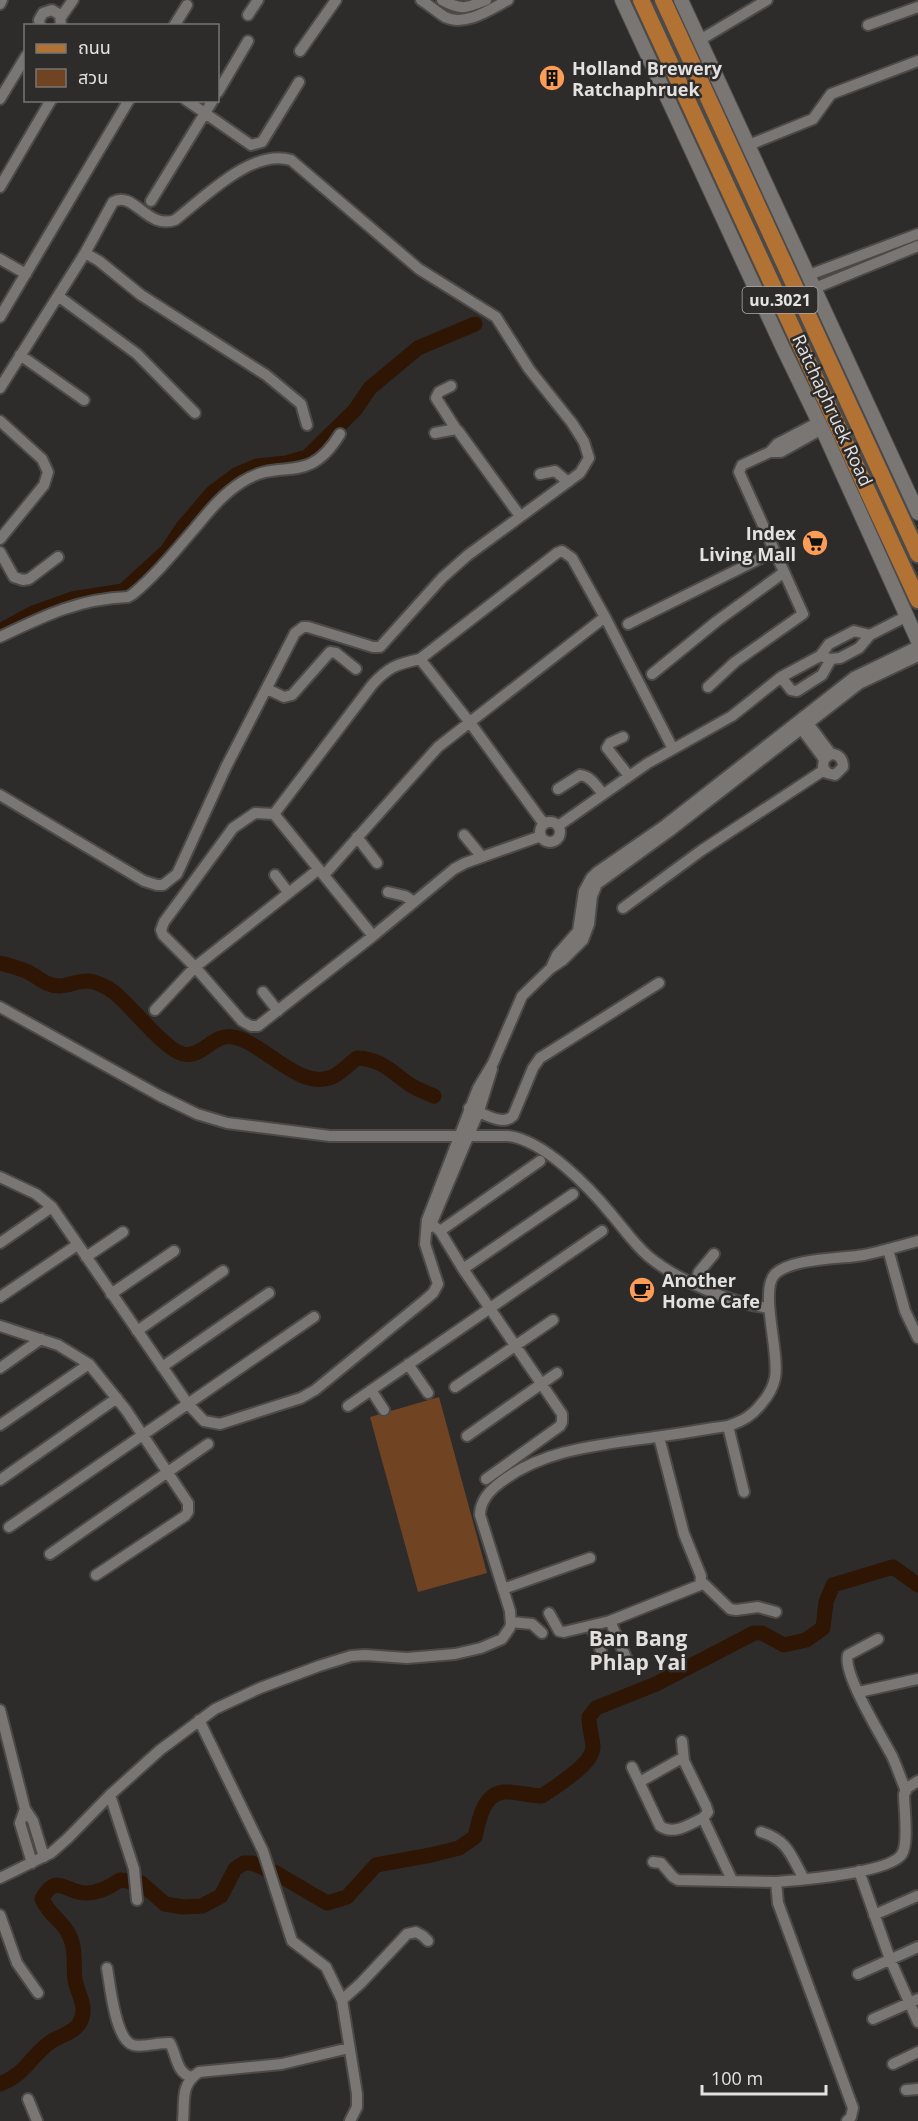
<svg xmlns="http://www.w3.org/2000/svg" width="918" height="2121" font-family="'Open Sans','Noto Sans Thai',sans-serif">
<rect width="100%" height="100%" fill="#2e2c2a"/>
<!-- green -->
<path fill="#704323" d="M439 1397 487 1573 418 1592 370 1417Z"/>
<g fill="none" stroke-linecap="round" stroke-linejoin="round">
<!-- river -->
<path stroke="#2e1504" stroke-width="15" d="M0 631 33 613 72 599 123 591 167 551 183 527 212 493 236 475 257 466 286 463 307 457 355 410 370 388 418 348 475 324
M0 963C9 965 18 968 26 971 38 976 45 986 59 986 68 986 77 981 86 981 95 981 108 987 115 993 131 1006 165 1050 183 1054 203 1058 213 1033 233 1037 262 1041 299 1091 332 1077 341 1073 349 1064 357 1058 383 1059 392 1073 412 1086 419 1090 427 1093 434 1096
M0 2084C27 2073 29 2058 49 2043 58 2036 72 2034 79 2024 89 2008 78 1996 75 1980 73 1963 77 1947 67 1931 60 1919 50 1916 42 1899 56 1872 66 1893 86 1893 99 1893 110 1887 120 1880L141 1883 165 1904 183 1907 202 1906 221 1896 235 1869 244 1863H252L276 1873 327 1903 347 1897 376 1865 431 1855 459 1848 475 1837C479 1820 483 1794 504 1792 513 1791 532 1796 542 1796 556 1786 594 1764 593 1746 592 1737 589 1727 589 1717L596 1708 656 1684 754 1633H762L784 1645 806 1640 823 1628 826 1602 833 1585 893 1567 918 1585"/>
<!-- street casing -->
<g stroke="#4c4a48" stroke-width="14">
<path id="street" d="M421 0C429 5 437 12 445 17 465 27 491 9 508 0
M442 0C462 11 467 8 486 0
M0 4 2 0
M248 15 258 0
M61 17 73 0
M868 25 918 7
M40 26 39 20 43 13 52 10 60 15 61 26
M174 26 187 5
M700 40 767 0
M300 51 336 0
M218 92 248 41
M0 99 26 56
M186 100 251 145 262 142 299 82
M749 145 813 119 831 94 918 61
M0 187 51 100
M151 201 213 100
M85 253 99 261 141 295 266 375 301 404 307 425
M0 259 26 274
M809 275 918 234
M815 288 918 246
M58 296 137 354 195 413
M0 317 129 100
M20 355 84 400
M451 386 439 392 436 398 456 429
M0 388 85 253 113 202C134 190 147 230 175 220 205 197 252 148 291 160L419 269 496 317 529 369 572 423 584 442 589 458 580 473 468 555 442 578 380 647H373L308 627H303L295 633 226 767 177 874 163 885H157L144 881 0 795
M0 421 42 459 48 472 44 485 0 539
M819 422 777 444 770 452H781L822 429
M435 433 456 429 459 432 520 516
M540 474 555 471 568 482
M0 552 14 577 23 580 29 579 58 557
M628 624 773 552
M0 637C44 616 78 599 128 597L133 594C157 574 176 550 196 527 210 510 223 494 242 482 282 456 307 488 340 434
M820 656 831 659 840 658 859 648 870 635 907 616
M420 659 471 724 544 824
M652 674 717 621 783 573
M781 677 791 690 797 691 822 675 831 659
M708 687 735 662 803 614 739 472 742 465 770 452
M267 689 284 697 292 695 330 652 336 653 356 669
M804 718 831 754C839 754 843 759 843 767L835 775 827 773 823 767 824 759 831 754
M797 723 824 759
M623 737 610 743 607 748 629 776
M558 789 580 775C591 776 597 787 603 794
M274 814 373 936
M540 832a10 10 0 1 1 20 0a10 10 0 1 1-20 0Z
M558 826 648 763 732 716 781 677 820 656 829 644 854 631 870 635
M464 835 482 857
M541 836 465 863 454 869 373 936 258 1026H251L242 1021 195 967 163 935 161 930 164 922 233 828 255 813 274 814 372 685C388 667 397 664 420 659L557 553 562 551 572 558 605 617 673 749
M357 837 377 863
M275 875 288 892
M324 875 438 747 605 617
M388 892 405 896 414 902
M623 908 702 850 824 770
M551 968 557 955 578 931 584 891 591 878 597 872 665 825 854 677 918 646
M263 992 278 1011
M0 1007 160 1096 197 1114 227 1123 330 1136H508C544 1140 590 1188 612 1215 624 1229 634 1244 648 1256 678 1281 731 1303 769 1308
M155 1010 195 967 319 869
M469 1108C482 1112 502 1127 513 1116L533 1068 540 1058 659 983
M0 1177 36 1194 52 1207 188 1404 204 1421 220 1424 301 1398 315 1390 425 1300 433 1293 438 1284 425 1244 427 1220 478 1088 493 1063 522 996 551 968 563 960 583 940 589 924 592 896 597 884 670 831 859 684 918 656
M427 1220 440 1231 463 1269 562 1414V1422L560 1426 486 1479
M430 1227 479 1111 492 1069
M440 1231 540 1161
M0 1243 52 1207
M888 1249 905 1311 918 1338
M86 1257 123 1232
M463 1269 573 1194
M695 1283 699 1272 714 1254
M111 1294 174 1251
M0 1297 77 1245
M0 1326 58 1345 89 1364 126 1410 188 1503V1512L185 1516 96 1575
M137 1331 223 1271
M408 1364 428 1393
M162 1367 269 1293
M0 1368 41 1339
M455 1387 553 1320
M371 1390 384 1410
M348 1406 602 1231
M0 1425 89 1364
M728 1426 744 1492
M467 1436 557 1373
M0 1480 117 1398
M9 1527 314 1317
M50 1554 208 1444
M702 1582 730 1609 736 1610 758 1607 776 1612
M503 1589 590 1558
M549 1613 559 1631 564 1632 610 1621 700 1585 701 1576 684 1534 659 1437
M610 1621 628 1662
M511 1622 532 1624 542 1633
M591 1626 601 1651
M878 1639 848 1655C842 1673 882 1737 892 1756 897 1767 901 1779 906 1791
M859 1692 918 1679
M0 1710 25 1809 33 1821 44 1857
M199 1720 263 1851 292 1941 326 1967 342 2000 357 2094V2107L350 2121
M682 1741 684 1761 706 1806 708 1812 703 1818
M632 1767 660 1826C674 1836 689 1824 703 1818L732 1880
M643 1780 682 1758
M110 1795 134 1869 137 1900
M25 1809 20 1823 32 1863
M761 1832C788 1840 791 1856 804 1879
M653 1862 661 1863 673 1877 678 1880 776 1882
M859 1871 890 1959 918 2022
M0 1878 51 1853 68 1838 110 1795 160 1750 215 1709 260 1688 319 1666 351 1656 365 1655 407 1658 455 1654 481 1648 502 1639 509 1629 511 1625 510 1611 480 1515C480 1500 490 1490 501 1482 545 1448 603 1445 655 1437 680 1434 704 1429 728 1426 743 1421 753 1415 762 1403 768 1396 773 1388 775 1378 780 1353 759 1290 775 1274 792 1258 841 1259 864 1255 883 1251 900 1246 918 1241
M0 1915 17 1963 38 1993
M874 1915 917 1896
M107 1968C110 1984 115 2040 133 2045 144 2048 158 2042 170 2043 177 2056 176 2072 191 2077
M858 1974 918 1947
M342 2000 361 1983 407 1934 416 1932 423 1936 428 1941
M873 2019 918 1999
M893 2064 918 2052
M906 2090 918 2089
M28 2099 37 2121
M183 2121C185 2100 180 2085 199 2072L282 2064 349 2048
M847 2121 851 2117 853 2108 778 1903 776 1882C799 1880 890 1873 902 1854 909 1843 904 1808 904 1794L907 1788 918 1781"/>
</g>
<!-- secondary casing -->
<g stroke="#4c4a48" stroke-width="16">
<path id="secondary" d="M622 0 782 346 824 433 918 641
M681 0 918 513"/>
</g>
<!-- primary casing -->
<g stroke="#4c4a48" stroke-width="20">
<path id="primary" d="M641 0 918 600
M663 0 918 554"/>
</g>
<!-- street -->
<use href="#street" stroke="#797674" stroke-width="10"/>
<!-- secondary -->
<use href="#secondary" stroke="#797674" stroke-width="14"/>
<!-- primary -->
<use href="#primary" stroke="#b27234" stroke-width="16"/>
</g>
<!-- icons -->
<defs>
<g id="building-disc" transform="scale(1.35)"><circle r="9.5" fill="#fd9c56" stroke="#2e2c2a"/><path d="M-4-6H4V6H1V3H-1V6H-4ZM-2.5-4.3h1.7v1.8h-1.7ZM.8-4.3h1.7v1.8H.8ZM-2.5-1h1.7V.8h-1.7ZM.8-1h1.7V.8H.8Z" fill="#111"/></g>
<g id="supermarket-disc" transform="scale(1.35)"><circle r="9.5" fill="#fd9c56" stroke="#2e2c2a"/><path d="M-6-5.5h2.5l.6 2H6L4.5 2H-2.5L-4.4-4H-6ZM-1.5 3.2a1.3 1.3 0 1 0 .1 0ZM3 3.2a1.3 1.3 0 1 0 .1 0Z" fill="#111"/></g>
<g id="cafe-disc" transform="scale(1.35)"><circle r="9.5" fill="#fd9c56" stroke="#2e2c2a"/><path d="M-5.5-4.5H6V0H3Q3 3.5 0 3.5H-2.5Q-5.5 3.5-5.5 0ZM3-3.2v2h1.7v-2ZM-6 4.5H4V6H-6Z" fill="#111"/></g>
</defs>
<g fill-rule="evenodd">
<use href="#building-disc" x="552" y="78"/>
<use href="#supermarket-disc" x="815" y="543"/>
<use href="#cafe-disc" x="642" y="1290"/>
</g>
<g text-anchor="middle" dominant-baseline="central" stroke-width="5" stroke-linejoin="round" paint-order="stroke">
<!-- shield labels -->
<rect fill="#2e2c2a" stroke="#adabaa" stroke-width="1.5" x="742.5" y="287" width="75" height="26" rx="4.5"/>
<g font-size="16" font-weight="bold" fill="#e4e2e1">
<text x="780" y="300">นบ.3021</text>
</g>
<!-- poi labels -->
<g font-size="18" font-weight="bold" fill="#e4e2e1" stroke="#2e2c2a" text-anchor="start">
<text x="572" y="68">Holland Brewery<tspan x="572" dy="21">Ratchaphruek</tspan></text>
<text x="796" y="533" text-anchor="end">Index<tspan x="796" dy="21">Living Mall</tspan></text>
<text x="662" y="1280">Another<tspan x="662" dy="21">Home Cafe</tspan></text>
</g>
<!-- street labels -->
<g font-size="18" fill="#e4e2e1" stroke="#2e2c2a">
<text transform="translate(833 410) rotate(65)">Ratchaphruek Road</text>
</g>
<!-- quarter labels -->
<g font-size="21" font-weight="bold" fill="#e3dfdd" stroke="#2e2c2a">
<text x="638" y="1638">Ban Bang<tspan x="638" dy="24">Phlap Yai</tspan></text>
</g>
</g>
<!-- legend -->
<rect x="24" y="24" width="195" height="78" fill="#2e2c2a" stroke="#777573" stroke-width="1.5"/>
<rect x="36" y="44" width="30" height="9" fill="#b27234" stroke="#777573" stroke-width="1.5"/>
<text x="78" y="54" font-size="18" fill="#e4e2e1">ถนน</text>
<rect x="36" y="69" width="30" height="18" fill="#704323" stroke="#777573" stroke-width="1.5"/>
<text x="78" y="84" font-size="18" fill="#e4e2e1">สวน</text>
<!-- scale -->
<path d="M702 2085v9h124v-9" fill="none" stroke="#e4e2e1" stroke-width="3"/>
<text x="711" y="2085" font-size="18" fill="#e4e2e1" stroke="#2e2c2a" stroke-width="4.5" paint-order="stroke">100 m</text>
</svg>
